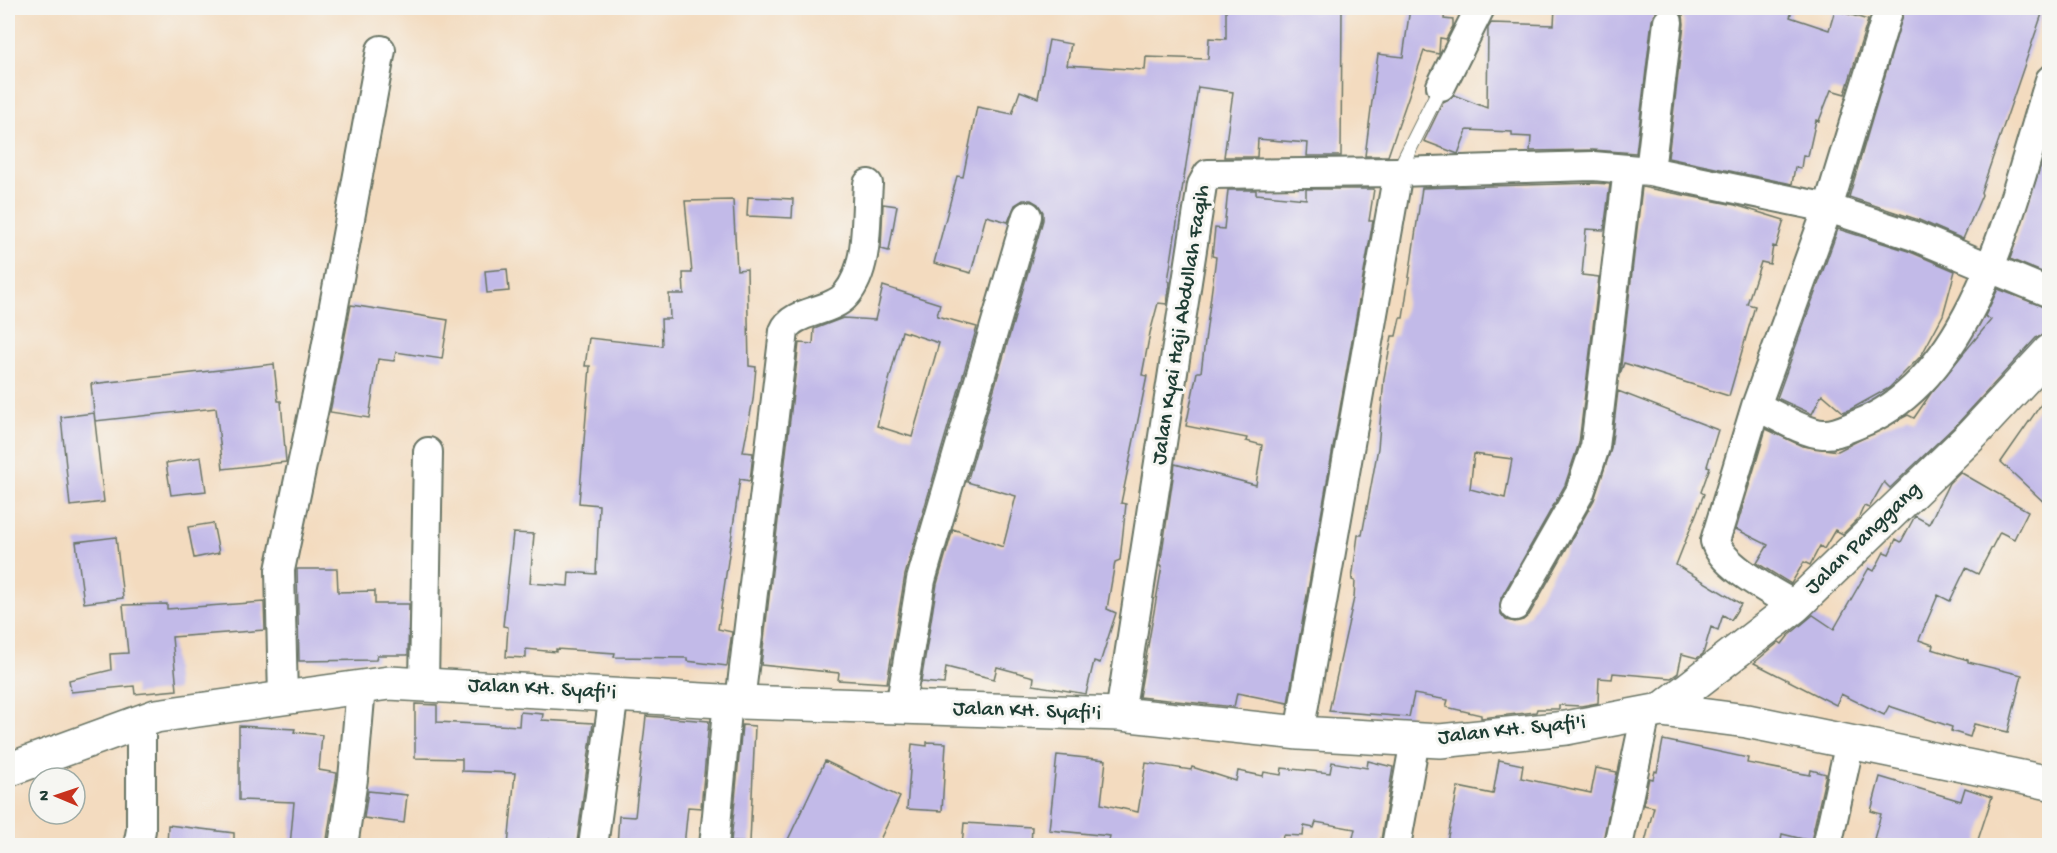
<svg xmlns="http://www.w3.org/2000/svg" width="2057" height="853" font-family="'Gochi Hand',sans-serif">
<rect width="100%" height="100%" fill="#f6f6f2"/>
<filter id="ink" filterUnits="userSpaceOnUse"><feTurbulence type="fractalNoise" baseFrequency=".0167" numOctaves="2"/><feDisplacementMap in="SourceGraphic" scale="12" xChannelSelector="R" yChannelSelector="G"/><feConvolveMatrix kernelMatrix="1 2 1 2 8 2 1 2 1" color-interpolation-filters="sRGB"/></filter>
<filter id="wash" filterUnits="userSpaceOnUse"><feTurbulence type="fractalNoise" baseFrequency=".008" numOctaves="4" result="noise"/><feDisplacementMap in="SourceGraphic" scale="24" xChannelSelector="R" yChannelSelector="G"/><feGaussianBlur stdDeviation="1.35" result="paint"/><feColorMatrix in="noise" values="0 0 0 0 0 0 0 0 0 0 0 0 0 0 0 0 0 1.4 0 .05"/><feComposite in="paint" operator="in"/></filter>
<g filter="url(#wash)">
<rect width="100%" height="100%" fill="#f3dbbf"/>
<g id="blocks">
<!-- building -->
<path fill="#c2bae8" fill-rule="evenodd" d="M1226 8H1342L1341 156H1307L1308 143 1258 139 1257 157H1224L1233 92 1198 87 1168 281 1170 282 1167 304 1158 303 1150 333 1142 375 1147 376 1121 503 1126 504 1120 560 1115 562 1107 609 1116 613 1100 663 1094 661 1086 694 1033 685 1034 677 997 667 994 679 946 667 944 684 921 682 937 584 953 529 1003 547 1016 496 967 482 1043 220V212L1038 204 1031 200H1023L1015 205 1008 222 986 216 971 273 934 263 957 176 963 177 977 107 1012 114 1020 91 1038 98 1049 40 1071 44 1067 65 1145 70 1146 57 1208 59 1209 38 1226 39Z
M1410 8H1445L1444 19 1453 20V26L1446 39 1440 38 1439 54 1424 51 1388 156H1365L1378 54 1403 57Z
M1555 8H1661L1652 20 1636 153 1593 150 1530 151 1531 137 1512 136V132L1467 130 1458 154 1424 141 1443 102 1454 95 1487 108 1488 28 1491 23 1554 25Z
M1675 8H1793L1790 17 1829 30 1835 10 1868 20 1845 94 1831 90 1819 121 1816 120 1808 156 1803 155 1801 168 1795 167 1792 184 1668 158 1684 24 1683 15Z
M1905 8H2044L1981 192 1982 195 1963 239 1919 220 1849 197Z
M2049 139V275L2010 259Z
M1593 183 1610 184 1604 230 1586 229 1582 275 1599 277 1579 443 1565 485 1501 598V614L1506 620 1515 622 1523 620 1529 615 1594 500 1611 449 1618 391 1718 430 1707 466 1710 467 1701 492 1704 494 1676 565 1741 604 1731 620 1723 615 1718 630 1711 627 1703 654 1697 658 1682 654 1678 673 1671 678 1613 673 1612 679 1599 678 1598 703 1581 706 1559 705V709H1537L1536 712 1481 718V715L1446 707 1448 700 1414 694 1409 717 1329 711 1354 598 1355 581 1352 580 1358 535H1362L1378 448 1384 378 1392 336H1396L1400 318H1403L1422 188ZM1474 454 1512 459 1505 498 1470 489Z
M1642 187 1735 205 1784 220 1776 247 1773 246 1770 264 1761 262 1747 304 1755 306 1729 396 1624 363 1620 374Z
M1306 189H1374L1369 221H1373L1288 703 1237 693 1234 707 1139 697 1162 566H1160L1175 464 1256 485 1262 445 1246 441 1247 438 1186 426 1197 372H1201L1216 257 1212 256 1215 228 1224 229 1228 190H1256V194L1306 199Z
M748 197 793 199 792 218 747 216Z
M733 200 737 270 747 269 749 366 756 367 753 400 743 452 753 453 750 481 740 479 718 629 732 632 727 666 687 661V658L614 657 615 653 556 649V652L526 649V658L506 657 508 627 503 626 513 533 534 534 530 583 568 586 569 572 596 574 599 505 579 503 590 366H585L589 338 662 346 661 319H670L669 294H684L683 273H692L685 201Z
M883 204 897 206 889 251 881 249Z
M1838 229 1908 251 1955 271 1943 315 1921 356 1889 388 1851 409 1843 412 1822 394 1812 414 1777 398Z
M507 269 509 291 487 293 485 271Z
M883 286 940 304 937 316 977 327 905 575 887 683 838 680 839 673 761 665 799 343 813 344 814 329 843 318 875 320ZM902 331 939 343 912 437 877 426Z
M1998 289 2049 309V333L2036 338 1959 422 1890 488 1884 482 1869 508 1864 506 1858 519 1843 534 1835 530 1824 549 1820 546 1810 565 1804 562 1791 584 1757 563 1768 545 1736 529 1766 429 1802 446 1838 451 1908 415 1914 418 1931 393 1991 320 1985 316Z
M351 305 448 320 442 359 396 352 394 361 378 359 369 418 330 412Z
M274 364 278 401H281L286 462 223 469 216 408 95 421 91 384Z
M2049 393V507L2001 462Z
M94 413 104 502 70 506 61 417Z
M201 457 206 491 171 495 166 463Z
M1960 472 2028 511 2014 539 2000 532 1978 574 1966 568 1950 601 1938 595 1919 640 1933 645 1932 649 1968 660V662L2022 675 2008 732 1974 724 1970 737 1951 731 1952 727 1889 706 1884 715 1841 694 1836 705 1754 663 1779 642 1782 644 1789 635 1813 615 1834 629 1869 568 1874 571 1884 552 1889 554 1896 539 1901 542 1915 516 1929 524 1949 483Z
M213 523 219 553 194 558 188 527Z
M116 537 123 598 84 603 76 542Z
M297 569H337L338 592 375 591V604H409L408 655H377L376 660 299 661Z
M264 602 265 630 172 637 177 690 135 694 134 686 71 692 69 680 111 670 110 654 128 653 123 605 167 604V609Z
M415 704 437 705V722L519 726 520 712 543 714 542 720 593 723 577 842 550 839 549 846H508L515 773 462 771V759L415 758Z
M646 716 709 721 701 808 688 807 684 846H617L619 816 635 817Z
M742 725 755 726 750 843 731 842Z
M239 726 295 729 294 732 322 735 319 770 337 773 326 846H290L294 802 239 800Z
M1663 740 1748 758 1747 763 1810 775 1811 770 1826 774 1811 841 1782 834 1780 846H1644L1654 807 1643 805 1649 778 1653 779 1655 771 1657 772Z
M927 742 946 743 942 811 907 809 912 744 927 746Z
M1057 755 1106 760 1101 804 1138 812 1146 763 1191 770 1192 767 1236 781 1238 771 1263 776 1264 772 1281 775 1282 768 1330 773 1332 762 1367 768 1368 761 1393 767 1380 846H1351L1355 829 1316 822 1314 828 1304 826 1303 836 1283 835 1281 846H1108L1110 836 1049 830Z
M1499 760 1523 765 1521 778 1591 793 1596 768 1617 772 1602 846H1446L1458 787 1493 794Z
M825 761 900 797 877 846H785Z
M1880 777 1961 801 1965 788 1992 797 1976 846H1897L1874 839 1881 814 1871 811Z
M368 791 407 795 404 823 364 818Z
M964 823 1032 827 1031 846H962Z
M168 825 234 833V846H167Z"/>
</g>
</g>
<g filter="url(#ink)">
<use href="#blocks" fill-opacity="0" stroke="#697465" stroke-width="1.5"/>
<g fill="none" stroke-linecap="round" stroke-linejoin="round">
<!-- lane casing -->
<g stroke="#697465" stroke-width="16">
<path id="lane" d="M1398 172 1441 86"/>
</g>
<!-- street casing -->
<g stroke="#697465" stroke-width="32">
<path id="street" d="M1441 86 1480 8
M1650 171 1668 22
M1756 406C1774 414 1804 433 1823 434 1835 435 1847 428 1858 424 1978 379 2015 190 2050 80
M1515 606 1580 492 1595 447 1628 169
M1795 606C1773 592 1721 566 1715 541L1756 406 1828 208 1889 8
M424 684 428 452
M283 698 280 570 323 365 381 50
M740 702 784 331C792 310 831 313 846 295 870 267 865 219 868 184
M900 708 921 580 1027 216
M1120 714 1202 185 1208 174 1398 172 1593 166 1650 171 1828 208 1914 236 2050 293
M1299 733 1398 172
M138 846 141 830V720
M343 846 353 779 361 687
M593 846 614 694
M714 846 728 701
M1396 846 1415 740
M1618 846 1646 713
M1827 846 1850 742"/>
</g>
<!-- secondary casing -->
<g stroke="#697465" stroke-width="36">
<path id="secondary" d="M1661 710 1795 606 1972 435 2050 351
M8 770 156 716 389 683 740 702 1120 714 1299 733 1440 741 1566 728 1661 710 1747 721 2050 783"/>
</g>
<!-- lane -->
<use href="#lane" stroke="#fff" stroke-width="14"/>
<!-- street -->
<use href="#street" stroke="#fff" stroke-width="28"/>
<!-- secondary -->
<use href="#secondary" stroke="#fff" stroke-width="33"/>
</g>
</g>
<g text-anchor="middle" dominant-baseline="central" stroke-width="6" stroke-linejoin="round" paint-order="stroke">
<!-- street labels -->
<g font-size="22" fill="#1f3d34" stroke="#f6f6f2">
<text transform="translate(1182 325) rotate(-81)">Jalan Kyai Haji Abdullah Faqih</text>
<text transform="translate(1864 539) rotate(-44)">Jalan Panggang</text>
<text transform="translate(542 690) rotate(3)">Jalan KH. Syafi'i</text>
<text transform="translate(1027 712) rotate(2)">Jalan KH. Syafi'i</text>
<text transform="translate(1512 731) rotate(-6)">Jalan KH. Syafi'i</text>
</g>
</g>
<!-- margin -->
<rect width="2057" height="853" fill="none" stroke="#f6f6f2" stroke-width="30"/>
<!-- north arrow -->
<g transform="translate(57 796) rotate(272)"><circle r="28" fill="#f6f6f2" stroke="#a0aca6" stroke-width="1.5"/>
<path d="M0-4.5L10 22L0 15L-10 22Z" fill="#c8321e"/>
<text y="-9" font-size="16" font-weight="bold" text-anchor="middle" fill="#1f3d34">N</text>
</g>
</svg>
